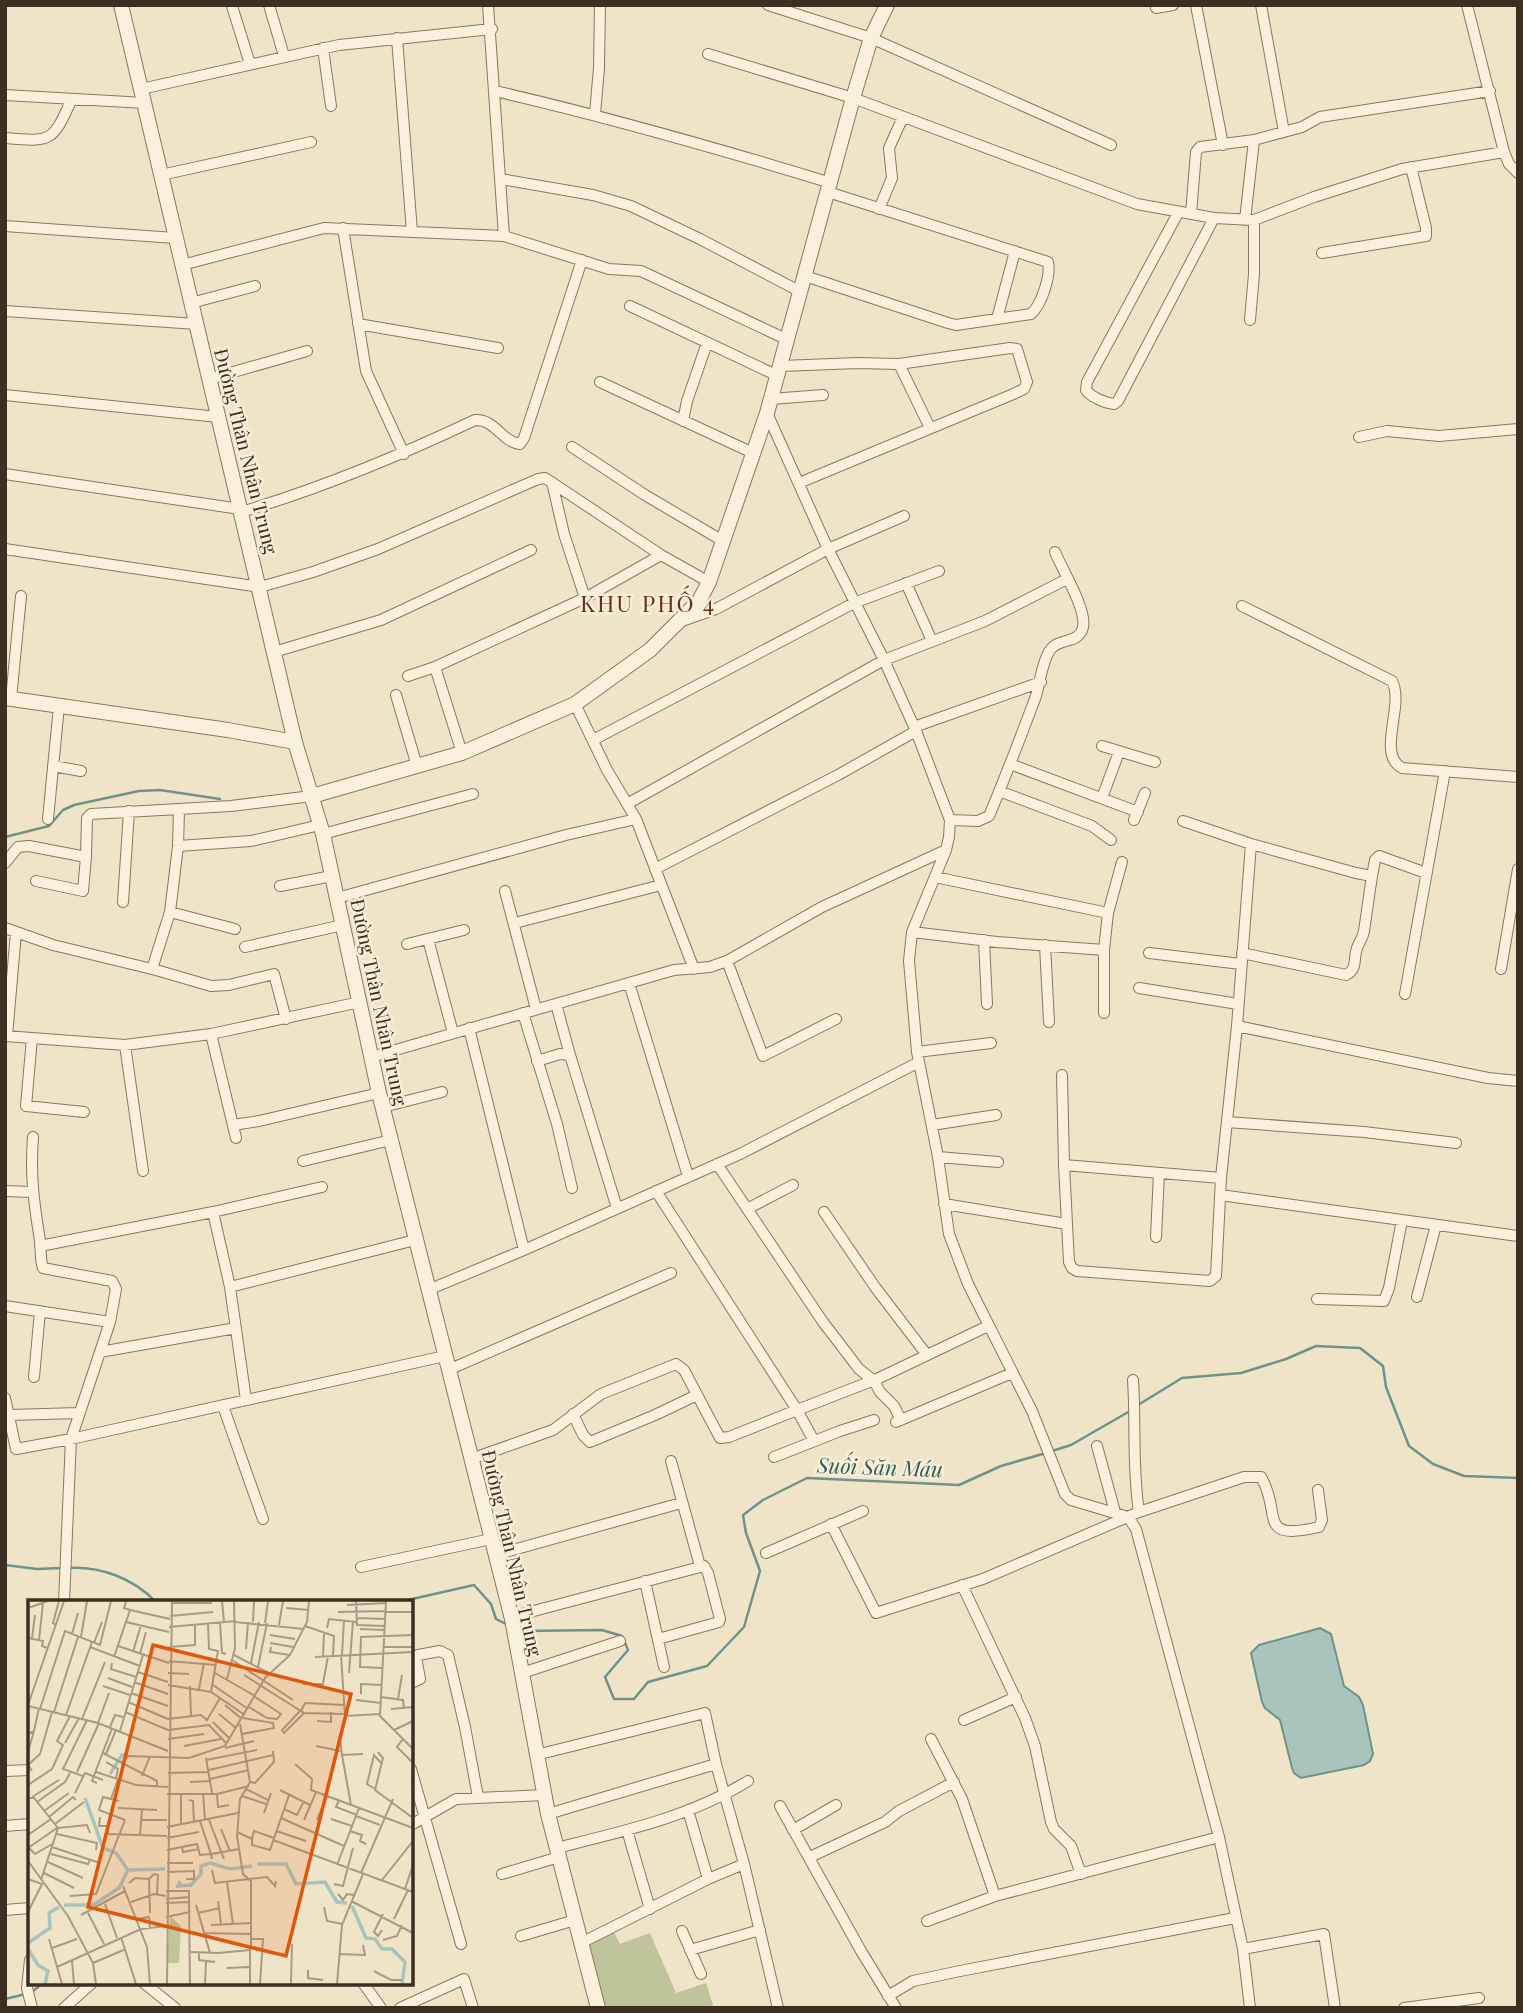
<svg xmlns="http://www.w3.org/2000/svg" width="1523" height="2013" font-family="'Playfair Display',serif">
<rect width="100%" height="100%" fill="#f0e4c8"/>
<!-- cemetery -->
<path fill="#bfc49a" d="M613 1930 620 1944 650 1933 676 1993 706 1983 714 2008H604L588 1945Z"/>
<!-- water -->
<path fill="#a9c4bc" stroke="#6f938a" stroke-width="2" d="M1320 1628 1331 1634 1344 1686 1359 1697 1363 1705 1373 1754 1370 1761 1364 1765 1301 1778 1294 1773 1292 1768 1280 1720 1265 1708 1262 1702 1251 1653 1259 1645Z"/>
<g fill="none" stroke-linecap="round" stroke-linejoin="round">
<!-- stream -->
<path stroke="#6f938a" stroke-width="2.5" d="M5 837 49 826 63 810 74 805 139 791 160 790 220 799
M1138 1405 1182 1378 1241 1373 1286 1359 1316 1346 1360 1348 1383 1366 1386 1387 1409 1446 1433 1464 1464 1476 1518 1478
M1052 1451 1071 1445 1130 1411
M5 1565 37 1569 61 1568
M68 1568C100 1566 133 1578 156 1602
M399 1602 474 1585 491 1604 496 1619 508 1625
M521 1631 602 1630 622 1636 628 1650 605 1677 614 1699H634L648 1682 707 1666 744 1627 760 1571 746 1533 743 1515 763 1500 807 1478 959 1485 1001 1466 1046 1453
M32 1992 43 1983
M5 1999 26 1994"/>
<!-- minor casing -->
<g stroke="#8d765c" stroke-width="12">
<path id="minor" d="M269 5 284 56
M488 5 504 236
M768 5 871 38 1111 145
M1196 5 1223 145
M1261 5 1284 132
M1467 5 1504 152 1509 164 1518 173
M232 6 250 64
M1156 8 1173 5
M397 38 412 232
M323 48 331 106
M708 54 853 98 1137 204 1214 218 1254 220 1314 197 1402 169 1504 152
M141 89 339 45 492 29
M495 91C608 117 720 149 831 183
M5 95 145 103
M595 114 599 68 600 5
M5 138C53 142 52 142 72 99
M161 175 311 142
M501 179 593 195 631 206 700 239 801 292
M879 209 892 178 889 148 903 117
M1178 213 1087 382 1086 390C1091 397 1105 403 1114 404L1118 401 1214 218
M1191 214 1196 152 1200 147 1254 140 1302 127 1320 117 1490 91
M1245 220 1254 140
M5 226 175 238
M343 228 366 371 404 454
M1322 253 1426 236V228L1411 167
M182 265 324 228 504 236 609 269 641 271 788 340
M805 276 948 323 956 325 1031 314C1042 304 1051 275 1048 262L828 192
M191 303 255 286
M630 306 778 376
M5 311 197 324
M997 319 1015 251
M1250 320 1254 274V220
M358 324 498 348
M899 364 930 428
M781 366 858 363 899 364 1010 348 1017 349 1027 382 1024 389 1011 395 799 483
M209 379 307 351
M600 382 753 453
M5 395 218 417
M771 399 823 395
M767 413 828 549 884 660 916 731 950 820 949 837 946 850 912 932 909 961 917 1052 938 1157 949 1234 968 1284 1032 1411 1065 1494 1071 1500 1128 1517 1136 1529 1219 1837 1243 1949 1250 2008
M683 421 687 401 707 343
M1359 437 1387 431 1439 436 1518 429
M572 447 645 495 723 541
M5 474 240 509
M552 482 564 534 585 598
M241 512C322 488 399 456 475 420 495 419 502 442 520 444L524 438 582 260
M5 549 260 587 313 572 378 549 538 479 545 478 661 555 709 582
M906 583 932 641
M1242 606 1392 681C1405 705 1376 754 1402 768L1518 777
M679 622 716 609 828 549 904 516
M274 652 381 620 531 550
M435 667 462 753
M408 676 435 667 585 598 661 555
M396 695 417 766
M11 699 21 596
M575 704 607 770 636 819 694 969
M914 727 1041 682
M593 740 854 603 939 571
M1102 746 1155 762
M1010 764 1138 812
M53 766 81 771
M999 791 1092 826 1111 840
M1102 798 1119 752
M627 804 884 660 985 621 1067 579
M48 819 59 706
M950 820 978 821 989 816C1006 776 1021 736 1036 696 1040 682 1042 662 1050 650 1059 637 1079 645 1083 627 1087 610 1062 569 1055 552
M1134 820 1145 793
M1183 821 1251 844 1356 873 1372 876 1375 860 1379 856 1426 873
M323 834 473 794
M178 846 251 841 320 825
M5 863 18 847 29 846 86 857 87 818 91 814 231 806 312 796
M655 869 838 775 916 731
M935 877 1108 913
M36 881 83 891 86 857
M280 886 332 876
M505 891 536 1009
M337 898 566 835 636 819
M123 902 129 811
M170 912 235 929
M515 923 661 885
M5 928 53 945 156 970 211 986 229 985 274 974 286 1019
M912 932 997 942 1104 950
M428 939 453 1033
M984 940 987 1004
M407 944 464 930
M1045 945 1049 1022
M245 947 343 925
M1149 953 1241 964
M1242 953 1346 975C1358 969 1353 959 1357 948 1359 942 1363 938 1364 931L1372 876
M727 961 763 1056 836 1019
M152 969 170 912 178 846 179 810
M1501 969 1518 869
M629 983 688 1176
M1139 988 1238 1004
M1405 994 1445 771
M556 1004 570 1055
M523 1013 557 1124 572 1188
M1104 1013V950L1108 913 1122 862
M1237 1026 1488 1078 1518 1081
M469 1028 524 1250
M211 1034 236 1138
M5 1036 125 1045 211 1034 360 1002
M7 1036 16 932
M32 1038 26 1106 84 1112
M125 1045 143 1171
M917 1052 991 1043
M371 1057 674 970 710 967 727 961 822 907 946 850
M537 1061 560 1054 570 1055 617 1208
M1062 1075 1064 1165
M383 1107 442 1092
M1227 1122 1364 1132 1456 1143
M233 1125 259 1121 379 1093
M932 1125 996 1115
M33 1137C30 1176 34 1203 40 1241 41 1250 40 1260 43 1268L112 1281 116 1289 110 1322 71 1439 64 1602
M938 1157 998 1162
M303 1161 391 1140
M717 1164 823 1322 859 1369 874 1381 880 1392 894 1406 901 1420
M5 1191 31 1192
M656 1191 797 1410 877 1379 988 1326
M1220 1195 1518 1236
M944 1204 1067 1224 1064 1165 1221 1178
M747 1209 793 1185
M213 1212 230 1287 246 1400
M824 1212 875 1287 927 1355
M1067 1224 1069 1262 1072 1268 1077 1271 1210 1281 1216 1276 1221 1178 1237 1026 1251 844
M1156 1237 1159 1173
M40 1246 213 1212 322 1187
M230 1287 415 1240
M428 1290 524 1250 740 1154 919 1062
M1417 1297 1436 1225
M1317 1299 1384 1301 1389 1288 1402 1220
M5 1306 110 1322
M100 1352 236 1328
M448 1370 671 1273
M34 1377 40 1311
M1133 1380C1136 1424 1132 1468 1139 1512
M5 1398 16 1449 71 1439 445 1356
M223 1406 263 1519
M573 1414 583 1435 590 1442 655 1415 697 1395
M9 1415 79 1413
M896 1422 1012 1373
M1097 1446 1115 1512
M774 1457 840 1431 874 1420
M471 1459 553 1430 601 1394 676 1364 684 1370 720 1438 729 1437 797 1410 814 1441
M671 1461 700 1566
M831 1524 876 1613 983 1579 1139 1512 1244 1477H1261C1283 1514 1255 1542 1319 1527L1322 1520 1318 1490
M766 1553 863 1511
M495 1555 681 1503
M361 1567 491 1539
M645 1581 664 1667
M962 1585 1025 1718 1035 1746 1051 1822 1054 1829 1071 1846 1081 1874
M511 1617 704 1566 708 1573 720 1619 719 1622 658 1639
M522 1673 620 1641
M411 1683 420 1679 416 1657 418 1655 440 1651 448 1655 465 1727 478 1797
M964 1720 1016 1697
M931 1739 962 1799 995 1896
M536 1755 705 1713 716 1764 548 1814
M716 1764 744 1864 778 2008
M411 1769 461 1944
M5 1771 30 1770
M780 1806 861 1951 896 2008
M688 1810 708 1879
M411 1825 456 1799 544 1795
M5 1826 30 1824
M627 1830 650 1909
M793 1830 836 1805
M556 1848C621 1832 690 1817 748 1781
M810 1857 885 1822 899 1811 954 1782
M502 1874 559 1857
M5 1910 30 1908
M927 1921 995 1896 1219 1837
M682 1931 701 1974
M521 1936 575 1920
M581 1943 708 1879 744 1864
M1243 1949 1324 1934 1335 2008
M690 1950 760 1930
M30 1960 27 1988 32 2008
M144 1983 175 2008
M363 1983 381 2008
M888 1996 913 1981 960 1971 1235 1918
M64 2008 92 1983
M400 2008 464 1979 473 2008
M1404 2008 1479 1998"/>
</g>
<!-- tertiary casing -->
<g stroke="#8d765c" stroke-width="16">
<path id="tertiary" d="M121 5 295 742 323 834 379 1093 512 1619 548 1814 598 2008
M5 698 228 730 295 742
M312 796 462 753 575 704 650 650 699 601 709 582 767 413 853 98 871 38 887 5"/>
</g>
<!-- minor -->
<use href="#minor" stroke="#faf1dc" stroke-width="10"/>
<!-- tertiary -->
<use href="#tertiary" stroke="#faf1dc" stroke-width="14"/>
</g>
<g text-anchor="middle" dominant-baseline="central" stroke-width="5" stroke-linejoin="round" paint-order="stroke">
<!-- street labels -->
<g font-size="19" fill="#3d2e20" stroke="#f7eed8">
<text transform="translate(247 451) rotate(76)">Đường Thân Nhân Trung</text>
<text transform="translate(380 1002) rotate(78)">Đường Thân Nhân Trung</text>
<text transform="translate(513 1553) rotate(77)">Đường Thân Nhân Trung</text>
</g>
<!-- water labels -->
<g font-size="21" font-style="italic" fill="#2f5d5a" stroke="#f7eed8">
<text transform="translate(880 1466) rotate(2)">Suối Săn Máu</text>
</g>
<!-- quarter labels -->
<g font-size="23" letter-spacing="2" fill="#6b2e1e" stroke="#f7eed8">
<text x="648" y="602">KHU PHỐ 4</text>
</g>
</g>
<!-- overview -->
<g transform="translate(28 1600)">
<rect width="385" height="385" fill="#f0e4c8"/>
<path d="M142 316 153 326 151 363H139Z" fill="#bfc49a"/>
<path fill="none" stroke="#a9c4bc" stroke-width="3.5" d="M82 174 94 155 100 154M57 198 75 248 88 253 100 270M229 264H258L268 284 297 282 309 302 319 303M152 281 150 286 163 285 173 274V266L182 263 202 269 224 266M36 305H65L91 288 100 270 137 269M324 306 338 338 347 339 354 349H364L377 362 374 384M0 343 22 328 21 313 31 307M0 349 10 365 20 371 17 384"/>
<path fill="none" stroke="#a89b85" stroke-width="2" d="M194 1 196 22M328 1 329 25 357 26M358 1 352 116 385 149M144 3H184M319 5 358 3M0 8 20 1M258 8 281 10M102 10 142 19M310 12 357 11M357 12H385M142 16 185 12M328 18 357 19M98 22 141 32M207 22 276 29M225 22 226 1M192 23 194 53 198 54M237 23 240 1M180 24 181 49 190 51 183 92M28 25 25 23 31 1M251 25 255 1M277 26 306 36 305 55M141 27 208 21M299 28 301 19 328 22M332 29 357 30M44 34 50 13M242 35 267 39M53 37 59 1M0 38 15 41 14 46 19 48M4 38 7 15M11 40 15 3M66 43 74 22M242 43 265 47M90 46 141 63M62 47 112 66M141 47 167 45V26M243 47 242 52 262 55M356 47H385M218 49 220 22M105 52 113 25M112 54 118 32M206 55 241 73M313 55 317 116 352 114M314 55 316 20M295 56 296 34M86 57 102 10 96 8 98 1M287 57 385 52M204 60 265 100M141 61 188 65M84 63 83 69 108 77M223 63 231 22M230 67 239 23M355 68 332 67 333 37 385 35M110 72 140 82M140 73 161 74M187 73 227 96M321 73 325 21M216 75 276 113 316 114M80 78 104 87M199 79 207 48 206 1M106 82 140 94M275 84H295L300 56M140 85 183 92 217 115M185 85 220 109M75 86 102 95M162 86 163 117M171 89 176 63M103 93 140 106M333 94V84L354 85M353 97 375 100 376 109M370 99 374 75M328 100 353 103M100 102 140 119M0 105 36 1M197 105 214 119M0 106 70 123 140 151M221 107 239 118 249 119 253 114 227 97M12 109 37 31 72 45 83 1M363 109 385 107M272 111 254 130 256 133 276 113M273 111 277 103 316 105M26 112 50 37M97 112 140 130 181 125 199 144M191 114 208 128M38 115 64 42M54 119 77 62M140 119 173 115 179 120 192 98M289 121 303 122V112M185 122 202 139M70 123 81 93M82 127 87 115 95 117M366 130 385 121M92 131 115 55M0 134 6 131 11 108M214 134 246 128 245 123 215 118M312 137 314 155 335 154M140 139 176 134M375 139 369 147 385 163M37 143 51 118M156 146 193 139M288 146 313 151M197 148 226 141M0 152 6 131M350 152 355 158 347 190 385 218M75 153 129 181V187M78 154 88 130M314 155 323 205M178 158 184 193M178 160 229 150M78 162 90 169 88 178M93 164 100 156 161 158 197 146 237 78 262 55 279 22 281 1M267 164 284 179 283 190 385 228M181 170 245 155M4 171 0 165 12 154 24 112M49 172 71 123M68 172 108 185 140 187M140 173 181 172M384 174 385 195M55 176 35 169 59 120M114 176 122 156M182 179 221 170M162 182 183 181M222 182 227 183 246 162 245 151M69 183 64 181 84 128M0 185 24 169 35 145 29 141 42 116M218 189 240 200M347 189 339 184 346 155 354 164M252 190 282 205M47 193 57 173 75 180M175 193 177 220M139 194H189L221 186M189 194 190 207 201 205M214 196 238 204M4 197 31 180M0 198H6L30 228 59 225 62 233M83 199 90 179M161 200 165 201 166 222M311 200 308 207 329 215M91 201 75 197 71 210 97 220M9 202 37 182 42 173M90 208 129 210M256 209 269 215 275 203M16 211 41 193M236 213 243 193M328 216 352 225M21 217 45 197 48 200M72 217 71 226H80V234L139 236M253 218 316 246M303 219 324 226M113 220H139M181 220 196 259M276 220 288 192M289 220 299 196M172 221 183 254 211 249M27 224 56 202M153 225V194M139 227 210 213M193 229 202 251M248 231 278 241M322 231 334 235 332 241 338 244M209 232 224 239 226 231 246 238M29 234 69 243 68 250M0 235 23 219M112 235 114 209M139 238 171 232M224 239V245L242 250 261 195M245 240 385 292M24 247 72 263M154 247 155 252 171 249M0 248 29 228M1 248 7 254 26 243M139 250 169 244 172 255 183 254 184 259M23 254 60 264 62 260M0 261 40 316 65 363 68 384M20 262 55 278M139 263H165M309 265 331 208M184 270 187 283 239 277 247 286 248 281M139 272 166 271V279H158M16 273 46 288M333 273 365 199M0 279 14 284 0 312M13 280 30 228M354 280 385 241M199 282 205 324M101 283 107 278 121 279M306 284 315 286 325 248M95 286 119 347 122 384M377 289 385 265M310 294 315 300 319 294 326 295M42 296 68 294 97 220M161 298 162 384M138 299 161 297V291H138M190 301 193 324M323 301 385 333M103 302 126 294 138 296M138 303 162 302M77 304 89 338M168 305 182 353M296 307 299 321 315 324M60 313 76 344M122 313 121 279 126 274 130 275 129 294M170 313 192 308M53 315 97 291M138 317 162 312M110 319 121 317 122 328M366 319 380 290M183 325 224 323M354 330 350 336 346 332 355 314M176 333 224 334M93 337 108 384M21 339 34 384M224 339H235L232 384M355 340 369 336 374 325M24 348 49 339M222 350V384M163 352 190 353 222 350 223 346V281L215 274 209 236 212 199 222 182 212 124M171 352V360L187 362M311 354 337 355 335 345M44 361 46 384M65 363 98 349M29 367 113 329 138 326M199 368 221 367M280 370V378L295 380M346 371 363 380H374M139 384 144 1M177 384 178 361M263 384 264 344M309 384 314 325 335 274"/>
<path fill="#df570d" fill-opacity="0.15" stroke="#df570d" stroke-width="3.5" d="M125 45 323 94 258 356 60 307Z"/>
<rect width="385" height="385" fill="none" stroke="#3d2e20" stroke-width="3.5"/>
</g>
<!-- border -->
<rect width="1523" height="2013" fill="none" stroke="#3d2e20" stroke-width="14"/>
</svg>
